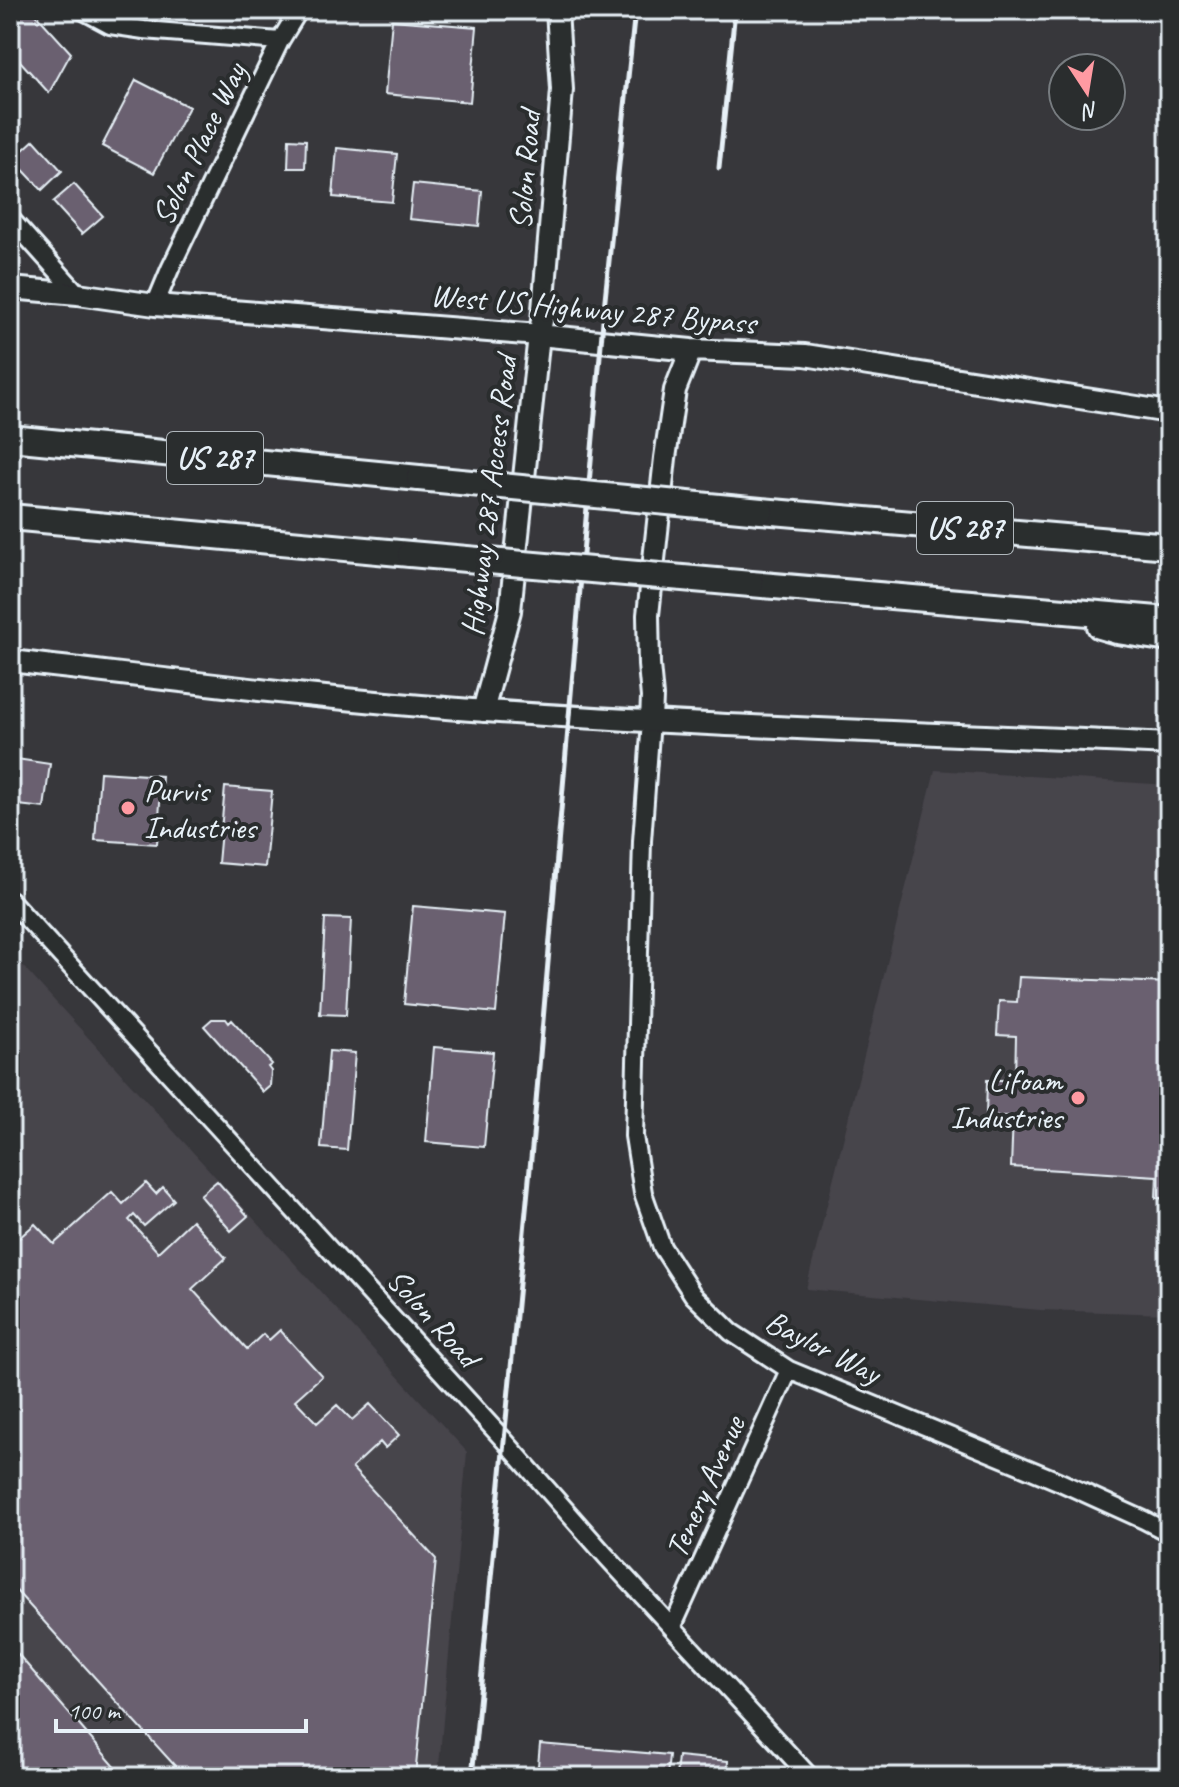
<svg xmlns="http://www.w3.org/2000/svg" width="1179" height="1787" font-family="Caveat,sans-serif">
<rect width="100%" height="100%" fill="#37373b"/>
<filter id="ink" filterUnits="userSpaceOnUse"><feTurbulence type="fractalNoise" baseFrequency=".0125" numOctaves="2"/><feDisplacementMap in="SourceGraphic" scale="16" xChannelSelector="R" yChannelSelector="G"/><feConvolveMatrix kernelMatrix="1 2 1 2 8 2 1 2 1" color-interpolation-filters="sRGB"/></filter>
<g filter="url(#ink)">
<!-- built -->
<path fill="#47444b" d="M935 770 1169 785V1314L1040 1310 806 1289Z
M10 952 467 1452 438 1777H10Z"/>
<!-- building -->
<path fill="#6b6170" stroke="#e8f1f8" stroke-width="2" d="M10 10H32L71 53 49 93 10 50Z
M392 20 477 27 470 102 385 94Z
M136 80 189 107 154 173 102 146Z
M10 115 21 127 10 137Z
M289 139 306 140 305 168H288Z
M34 140 62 171 42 190 13 159Z
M337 148 397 154 392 202 333 197Z
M74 184 103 216 82 234 53 202Z
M413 184 482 191 479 226 409 219Z
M10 758 50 764 44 808 10 804Z
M100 772 162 776 157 844 95 840Z
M225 787 272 791 265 867 218 863Z
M413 906 505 914 496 1013 404 1004Z
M325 918 351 919 346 1015 320 1014Z
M1019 977 1169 983V1199L1156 1198 1157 1176 1011 1167 1013 1116H986L987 1080H1015L1016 1036 997 1035 999 1001 1017 1002Z
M212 1019H226L229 1023 232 1020 272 1064 268 1067 271 1071 270 1086 263 1092 204 1026Z
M434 1047 493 1052 484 1147 426 1142Z
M329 1051 355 1053 347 1150 321 1148Z
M217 1181 248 1216 231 1231 200 1195Z
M146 1183 156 1194 163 1187 174 1200 144 1226 134 1215 129 1220 158 1252 192 1220 226 1258 192 1289 247 1349 263 1334 269 1340 280 1330 322 1376 295 1400 317 1423 337 1405 352 1420 370 1404 399 1435 385 1448 380 1442 352 1468 436 1559 415 1777H185L10 1584V1246L35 1224 54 1244 112 1192 123 1204Z
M10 1645 124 1777H10Z
M540 1744 669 1755 667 1777H537Z
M678 1756 728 1761 727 1777H676Z"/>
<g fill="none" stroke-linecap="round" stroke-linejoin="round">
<!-- minor casing -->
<g stroke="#e8f1f8" stroke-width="22">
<path id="minor" d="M82 10 110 25 144 30 280 41
M10 218 78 294
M155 305 170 269 280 41 299 10
M651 721 642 841 634 1136 643 1193 662 1247 693 1295 731 1332 789 1370 1058 1481 1144 1520 1169 1533
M10 900 503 1439 606 1556 810 1777
M672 1628 789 1370"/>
</g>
<!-- major casing -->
<g stroke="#e8f1f8" stroke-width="26">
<path id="major" d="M10 288 78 294 155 305 539 335 691 350 805 355 1169 412
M10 661C168 679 326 700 486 711 713 727 941 733 1169 744
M483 711 510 611 539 335 542 321 562 90 557 10
M651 721 652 697 649 665 648 615 665 458 675 390 691 350"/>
</g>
<!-- highway casing -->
<g stroke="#e8f1f8" stroke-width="30">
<path id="highway" d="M10 438 419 478
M761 511 1169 546
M10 517 410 554
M751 584 1169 620
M1100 626 1117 631 1169 639"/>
</g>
<!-- minor -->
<use href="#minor" stroke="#2a2d2e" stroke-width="16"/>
<!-- major -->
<use href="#major" stroke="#2a2d2e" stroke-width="20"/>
<!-- highway -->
<use href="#highway" stroke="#2a2d2e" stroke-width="24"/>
<!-- rail -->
<path stroke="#e8f1f8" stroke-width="5" d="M719 168 735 10
M472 1777 533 1137 604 309 635 10"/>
<!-- highway-bridge casing -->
<g stroke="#e8f1f8" stroke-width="30" stroke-linecap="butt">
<path id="highway-bridge" d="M419 478 761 511
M410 554 751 584"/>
</g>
<!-- highway-bridge -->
<use href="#highway-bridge" stroke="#2a2d2e" stroke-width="24"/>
</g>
</g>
<!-- markers -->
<g fill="#ff9aa2" stroke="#2a2d2e" stroke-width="3">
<circle cx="128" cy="808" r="8"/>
<circle cx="1078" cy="1098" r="8"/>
</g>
<g text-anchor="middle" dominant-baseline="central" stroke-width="8" stroke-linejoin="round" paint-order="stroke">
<!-- shield labels -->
<g fill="#2a2d2e" stroke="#afb6bb" stroke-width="2">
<rect x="167" y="432" width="96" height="52" rx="6"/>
<rect x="917" y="502" width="96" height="52" rx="6"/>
</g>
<g font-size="30" font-weight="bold" fill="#e8f1f8">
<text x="215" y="458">US 287</text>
<text x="965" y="528">US 287</text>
</g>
<!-- street labels -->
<g font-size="32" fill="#e8f1f8" stroke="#2a2d2e">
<text transform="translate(199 144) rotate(-64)">Solon Place Way</text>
<text transform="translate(525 170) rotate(-85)">Solon Road</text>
<text transform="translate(593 309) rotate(5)">West US Highway 287 Bypass</text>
<text transform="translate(489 496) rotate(-83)">Highway 287 Access Road</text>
<text transform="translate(433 1318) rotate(48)">Solon Road</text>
<text transform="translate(823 1347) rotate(27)">Baylor Way</text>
<text transform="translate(705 1487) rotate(-66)">Tenery Avenue</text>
</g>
<!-- poi labels -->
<g font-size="32" fill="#e8f1f8" stroke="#2a2d2e" text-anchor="start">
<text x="144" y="790">Purvis<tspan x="144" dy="37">Industries</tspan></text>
<text x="1062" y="1080" text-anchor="end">Lifoam<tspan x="1062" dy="37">Industries</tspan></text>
</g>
</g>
<!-- margin -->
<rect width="1179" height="1787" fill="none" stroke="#2a2d2e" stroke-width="40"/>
<rect x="20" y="20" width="1139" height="1747" fill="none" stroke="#e8f1f8" stroke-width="3" filter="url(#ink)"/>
<!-- north arrow -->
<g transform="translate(1087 92) rotate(168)"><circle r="38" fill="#2a2d2e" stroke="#767b7f" stroke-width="2"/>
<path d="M0-6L14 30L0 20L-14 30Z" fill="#ff9aa2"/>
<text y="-12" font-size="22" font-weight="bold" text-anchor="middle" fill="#e8f1f8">N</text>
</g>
<!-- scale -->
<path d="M56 1719v12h250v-12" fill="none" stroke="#e8f1f8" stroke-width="4"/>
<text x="68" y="1719" font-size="24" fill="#e8f1f8" stroke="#2a2d2e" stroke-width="6" paint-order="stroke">100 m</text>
</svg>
